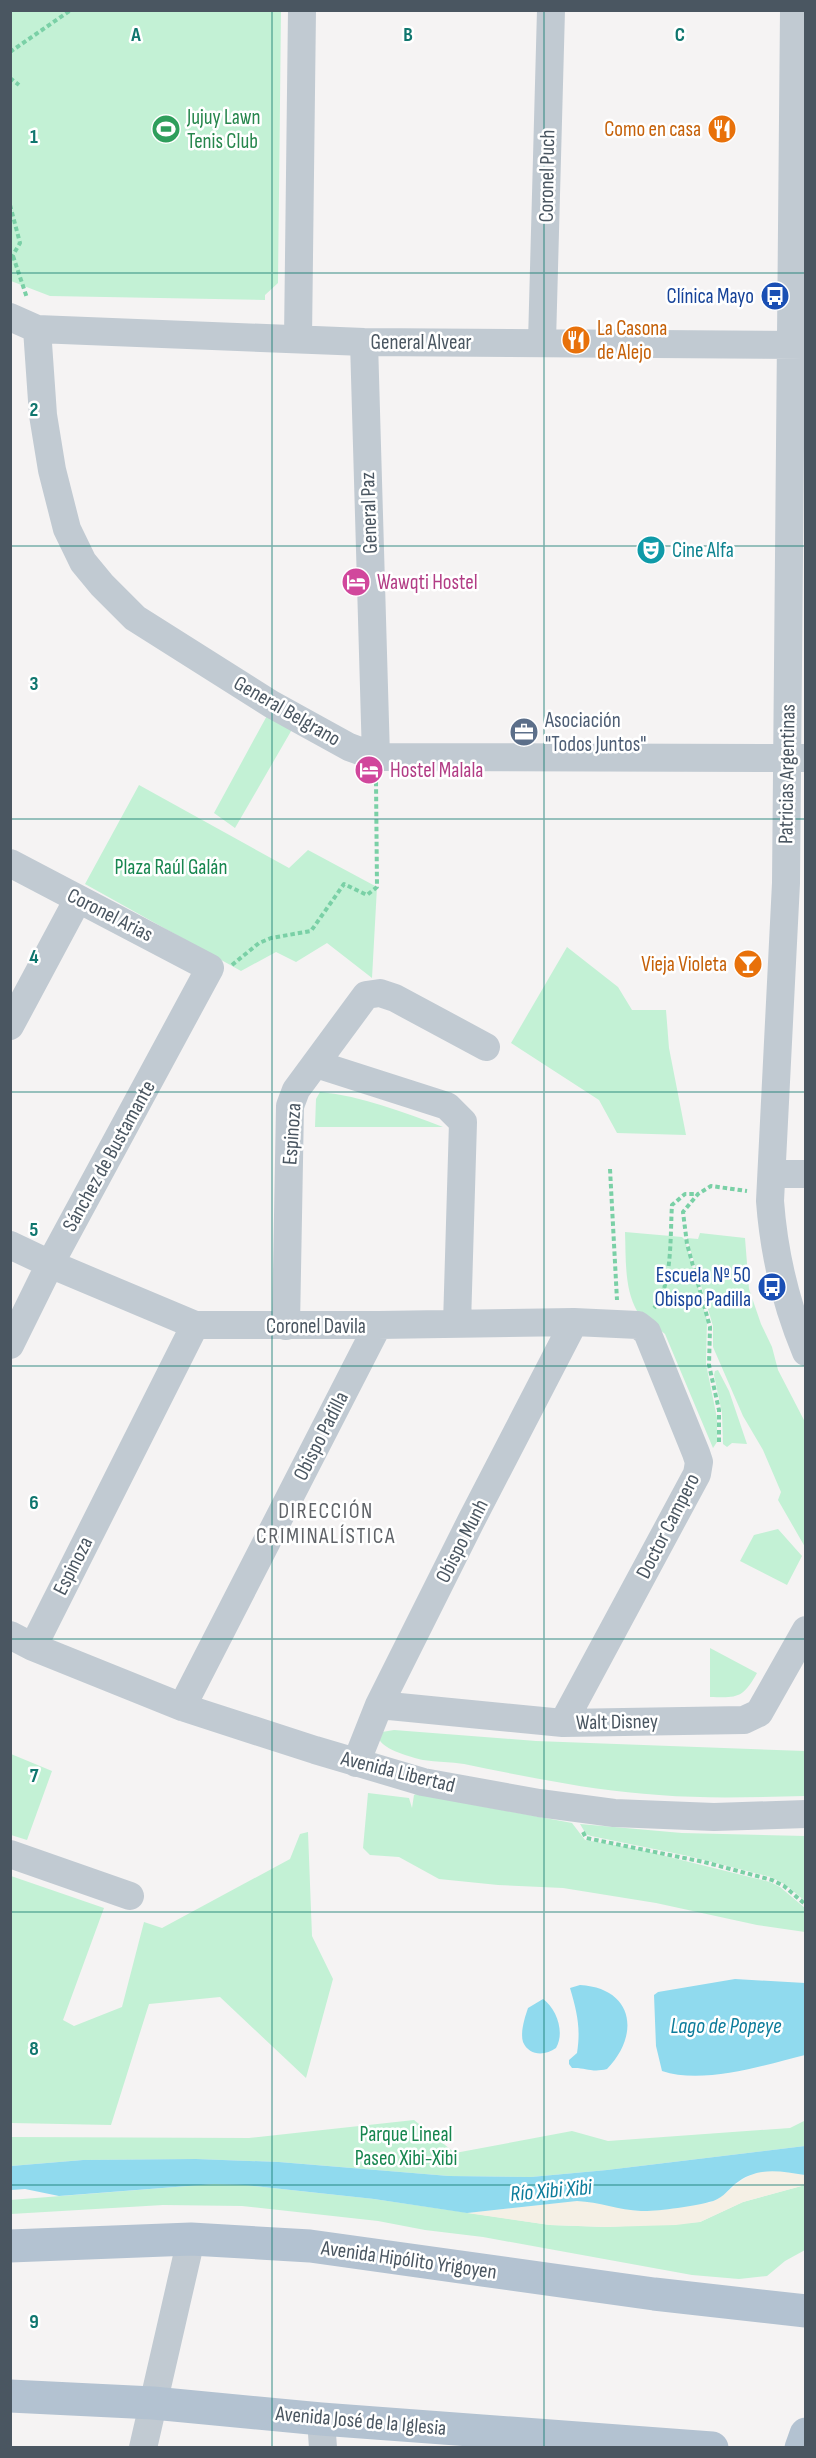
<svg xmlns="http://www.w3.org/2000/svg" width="816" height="2458" font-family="'Sofia Sans Condensed',sans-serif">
<rect width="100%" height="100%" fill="#f5f3f3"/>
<!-- green -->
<path fill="#c3f1d5" d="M10 11H281L278 283 265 295V300L50 296 11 281Z
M269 712 294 726 235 828 214 813Z
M139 785 289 868 308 850 377 887 372 978 327 943 296 962 276 952 241 971 85 884Z
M567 947 618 987 632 1010H666L669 1048 686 1135 617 1133 599 1100 511 1043Z
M320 1092C362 1096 403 1112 443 1127H315L316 1099Z
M625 1232 682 1237 685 1240 707 1320 706 1364 717 1418V1442L713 1448 665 1334 637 1311C624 1288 626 1257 625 1232Z
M700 1233 745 1238 749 1289 761 1324 772 1347 778 1370 805 1422V1547L778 1500 781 1492 763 1450 743 1416 713 1347V1326L687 1238 698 1239Z
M718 1370 729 1391 747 1444 732 1443 727 1447 723 1444 722 1413 714 1375 715 1371Z
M778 1529 802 1556 787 1585 740 1561 754 1535Z
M710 1648 757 1673C743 1698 738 1698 710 1697Z
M394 1730 536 1741 805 1751V1796C756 1797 708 1799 659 1795 594 1791 528 1777 464 1764 451 1762 437 1762 423 1760 411 1757 384 1750 379 1739L382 1732Z
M11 1754 52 1771 27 1840 11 1835Z
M368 1793 409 1798 412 1808 414 1795 416 1794 572 1823 585 1840 637 1849 770 1882 780 1887 805 1908V1932L757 1925 656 1903 563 1888 498 1885 439 1879 399 1857 370 1855 363 1848Z
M580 1824 682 1833 805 1836V1901L786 1885 771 1877 688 1856 591 1836 586 1834Z
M308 1832 312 1936 333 1979 306 2078 220 1997 149 2004 111 2125 11 2123V1876L104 1908 63 2020 74 2026 122 2007 144 1922 162 1928 290 1859 300 1834Z
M414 2120 455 2153 572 2131 608 2141 790 2128 806 2120 805 2146 607 2170 531 2177 449 2176 279 2162 196 2159 83 2160 11 2166 10 2137 249 2138Z
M214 2184 245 2185 374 2199 550 2225 606 2227 700 2222 743 2202 805 2185V2250L785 2261 767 2276 739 2279 692 2275 483 2237 425 2230 378 2221 242 2206 163 2205 11 2214 10 2200Z"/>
<!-- sand -->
<path fill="#f5f0e5" d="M774 2170 805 2175V2185L743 2202 700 2222 676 2225 606 2227 550 2225 467 2213 577 2201 709 2203C736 2191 739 2172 774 2170Z"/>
<!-- water -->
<path fill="#90daee" d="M735 1979 805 1983V2055C765 2065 703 2085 662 2071L656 2046 654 1995 658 1992Z
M580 1985C633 1988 641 2034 607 2069 591 2073 585 2067 572 2068L569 2064V2060L577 2053C581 2028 577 2012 570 1988Z
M543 1999C557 2009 565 2033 556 2048 545 2056 529 2056 523 2042 520 2032 525 2017 528 2008Z
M805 2146V2175C780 2171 757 2166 735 2184 727 2191 721 2200 709 2202 696 2206 653 2212 641 2211 619 2210 599 2202 577 2201L467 2213 374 2199 245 2185 214 2184 59 2196 25 2189 11 2190V2166L83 2160 196 2159 279 2162 449 2176 531 2177 607 2170Z"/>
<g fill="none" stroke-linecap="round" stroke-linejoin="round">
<!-- path -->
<path stroke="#7ad0a6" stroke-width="4" stroke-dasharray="4.5 3" stroke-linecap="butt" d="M10 52 71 10
M10 78 19 85
M10 205 20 243 10 260
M13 256 27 298
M232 965 259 943 271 938 311 931 344 884 367 895 377 887 376 779
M610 1169 617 1300
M654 1308C673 1287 670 1233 672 1205L685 1194H698
M719 1442V1410L709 1365 710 1327 687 1244 683 1212 698 1194 711 1186 747 1191
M583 1832 586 1838 704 1862 772 1880 784 1886 806 1905"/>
<!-- minor -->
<path stroke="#c1cad2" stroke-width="28" d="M794 10 786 883 770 1201C774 1255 785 1302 806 1352
M10 317 37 329 364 342 806 345
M37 329 43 415 52 470 67 529 83 562 102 585 135 618 271 704 349 747 376 757 806 758
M298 339 302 10
M364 342 376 757
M542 342 551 10
M10 863 210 968 50 1264 10 1345
M10 1026 78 899
M316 1064 447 1106 463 1122 457 1324
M772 1174H806
M10 1245 50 1264 195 1325H378L574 1322 638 1325 647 1332 696 1453 699 1462 697 1474 563 1723
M286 1326 290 1106 296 1090 366 995 380 993 395 998 486 1047
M10 1635 33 1647 182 1707 315 1750 423 1782 539 1803 614 1813 714 1817 806 1814
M33 1647 195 1325
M379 1705 563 1723 744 1720 759 1713 806 1630
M182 1707 378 1325
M356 1763 379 1705 471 1521 574 1322
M10 1854 130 1896
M321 2419 323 2448
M143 2448 191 2239"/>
<!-- major -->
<path stroke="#b3c2d1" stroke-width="33" d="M10 2246 191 2239 310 2246 654 2294 806 2311
M10 2396 153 2403 321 2419 712 2448
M801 2448 806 2434"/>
</g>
<!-- grid -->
<path fill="none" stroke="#0f766e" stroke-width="1.5" stroke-opacity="0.55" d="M272 10V2448M544 10V2448M10 273H806M10 546H806M10 819H806M10 1092H806M10 1366H806M10 1639H806M10 1912H806M10 2185H806"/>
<!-- icons -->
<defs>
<g id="stadium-disc" transform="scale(1.5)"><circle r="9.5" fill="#2e9e5b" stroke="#fff"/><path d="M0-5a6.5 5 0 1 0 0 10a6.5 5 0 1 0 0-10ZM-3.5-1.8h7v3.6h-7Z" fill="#fff"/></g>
<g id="restaurant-disc" transform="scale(1.5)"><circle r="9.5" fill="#e8710a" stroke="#fff"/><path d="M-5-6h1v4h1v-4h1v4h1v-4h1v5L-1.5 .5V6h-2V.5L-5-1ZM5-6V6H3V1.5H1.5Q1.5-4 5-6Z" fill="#fff"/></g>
<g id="bus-disc" transform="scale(1.5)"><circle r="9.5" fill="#1a4fb4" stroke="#fff"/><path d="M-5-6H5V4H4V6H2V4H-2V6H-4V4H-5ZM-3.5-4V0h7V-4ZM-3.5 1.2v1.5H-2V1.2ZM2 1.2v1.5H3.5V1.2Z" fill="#fff"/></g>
<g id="theatre-disc" transform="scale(1.5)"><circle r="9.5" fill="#0f9aa8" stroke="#fff"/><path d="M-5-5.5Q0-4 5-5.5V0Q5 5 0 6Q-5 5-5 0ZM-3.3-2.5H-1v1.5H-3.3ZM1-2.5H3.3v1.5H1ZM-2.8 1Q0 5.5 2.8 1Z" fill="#fff"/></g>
<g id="hotel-disc" transform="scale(1.5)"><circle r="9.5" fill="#d1479c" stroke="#fff"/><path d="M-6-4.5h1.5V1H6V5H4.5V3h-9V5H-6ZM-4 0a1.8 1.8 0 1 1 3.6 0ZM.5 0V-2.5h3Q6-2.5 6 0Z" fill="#fff"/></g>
<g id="office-disc" transform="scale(1.5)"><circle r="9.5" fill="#5c6f8a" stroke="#fff"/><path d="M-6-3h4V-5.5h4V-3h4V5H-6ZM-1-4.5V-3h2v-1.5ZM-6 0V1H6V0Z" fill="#fff"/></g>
<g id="bar-disc" transform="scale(1.5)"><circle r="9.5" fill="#e8710a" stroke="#fff"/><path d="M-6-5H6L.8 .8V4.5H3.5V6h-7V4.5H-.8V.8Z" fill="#fff"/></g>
</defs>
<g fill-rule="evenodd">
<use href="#stadium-disc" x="166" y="129"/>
<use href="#restaurant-disc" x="722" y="129"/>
<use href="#bus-disc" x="775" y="296"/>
<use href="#restaurant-disc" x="576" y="340"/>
<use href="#theatre-disc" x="651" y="550"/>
<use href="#hotel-disc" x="356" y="582"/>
<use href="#office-disc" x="524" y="732"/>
<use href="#hotel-disc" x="369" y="770"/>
<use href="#bar-disc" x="748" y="964"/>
<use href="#bus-disc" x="772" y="1287"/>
</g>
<g text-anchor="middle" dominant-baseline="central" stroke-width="5" stroke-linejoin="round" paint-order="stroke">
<!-- leisure labels -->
<g font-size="21" fill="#27864d" stroke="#fff" text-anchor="start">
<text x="187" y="117">Jujuy Lawn<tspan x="187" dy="24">Tenis Club</tspan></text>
</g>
<!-- food labels -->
<g font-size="21" fill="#c56008" stroke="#fff" text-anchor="end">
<text x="701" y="129">Como en casa</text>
<text x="597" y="328" text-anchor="start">La Casona<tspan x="597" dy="24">de Alejo</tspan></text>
<text x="727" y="964">Vieja Violeta</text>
</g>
<!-- street labels -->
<g font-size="21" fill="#4a5661" stroke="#fff">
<text transform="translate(547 176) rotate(-89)">Coronel Puch</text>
<text x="421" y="342">General Alvear</text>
<text transform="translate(369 513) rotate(-92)">General Paz</text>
<text transform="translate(287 711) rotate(30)">General Belgrano</text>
<text transform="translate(787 774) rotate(-89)">Patricias Argentinas</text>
<text transform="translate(110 915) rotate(27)">Coronel Arias</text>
<text transform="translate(292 1134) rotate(-86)">Espinoza</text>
<text transform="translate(109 1156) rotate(-61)">Sánchez de Bustamante</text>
<text x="316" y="1326">Coronel Davila</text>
<text transform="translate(321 1436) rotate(-63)">Obispo Padilla</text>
<text transform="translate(668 1526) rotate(-63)">Doctor Campero</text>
<text transform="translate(462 1541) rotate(-63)">Obispo Munh</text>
<text transform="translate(73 1566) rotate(-63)">Espinoza</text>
<text transform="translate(617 1722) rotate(-1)">Walt Disney</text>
<text transform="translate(398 1772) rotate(14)">Avenida Libertad</text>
<text transform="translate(409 2260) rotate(8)">Avenida Hipólito Yrigoyen</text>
<text transform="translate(361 2421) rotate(5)">Avenida José de la Iglesia</text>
</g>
<!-- transit labels -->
<g font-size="21" fill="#164399" stroke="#fff" text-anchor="end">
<text x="754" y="296">Clínica Mayo</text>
<text x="751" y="1275">Escuela Nº 50<tspan x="751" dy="24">Obispo Padilla</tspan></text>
</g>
<!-- culture labels -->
<g font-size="21" fill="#0d838f" stroke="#fff" text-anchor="start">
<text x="672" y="550">Cine Alfa</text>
</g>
<!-- hotel labels -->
<g font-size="21" fill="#b23c85" stroke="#fff" text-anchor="start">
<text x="377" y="582">Wawqti Hostel</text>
<text x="390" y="770">Hostel Malala</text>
</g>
<!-- service labels -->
<g font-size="21" fill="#4e5e75" stroke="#fff" text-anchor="start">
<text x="545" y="720">Asociación<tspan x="545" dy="24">"Todos Juntos"</tspan></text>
</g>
<!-- park labels -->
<g font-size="21" fill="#17864f" stroke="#fff">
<text x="171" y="867">Plaza Raúl Galán</text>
<text x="406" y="2134">Parque Lineal<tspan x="406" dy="24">Paseo Xibi-Xibi</tspan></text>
</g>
<!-- neighbourhood labels -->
<g font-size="22" letter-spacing="1.5" fill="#5f6368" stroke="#fff">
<text x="326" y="1511">DIRECCIÓN<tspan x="326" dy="25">CRIMINALÍSTICA</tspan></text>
</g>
<!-- water labels -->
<g font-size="22" font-style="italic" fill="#0c7c9b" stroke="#fff">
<text x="726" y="2026">Lago de Popeye</text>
<text transform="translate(551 2191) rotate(-5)">Río Xibi Xibi</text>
</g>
</g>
<g font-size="20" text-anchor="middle" font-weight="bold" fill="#0f766e" stroke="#fff" stroke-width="5" stroke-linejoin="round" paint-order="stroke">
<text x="136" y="41">A</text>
<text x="408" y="41">B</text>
<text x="680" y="41">C</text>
<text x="34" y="143">1</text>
<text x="34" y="416">2</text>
<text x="34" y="690">3</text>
<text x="34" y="963">4</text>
<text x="34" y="1236">5</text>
<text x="34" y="1509">6</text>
<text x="34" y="1782">7</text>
<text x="34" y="2055">8</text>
<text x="34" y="2328">9</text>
</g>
<!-- border -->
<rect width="816" height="2458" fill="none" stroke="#4a5661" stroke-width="24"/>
</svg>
